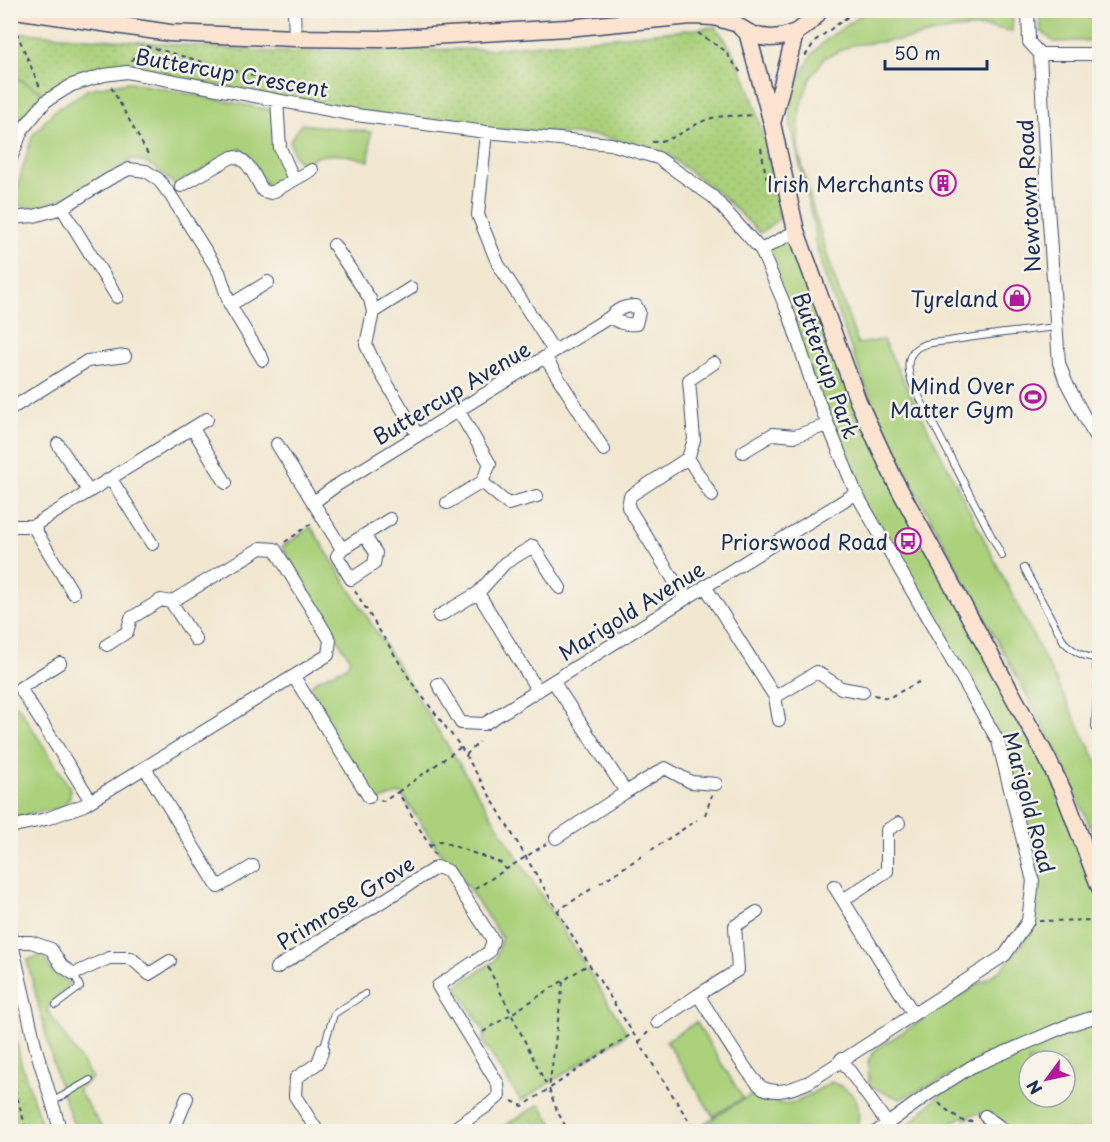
<svg xmlns="http://www.w3.org/2000/svg" width="1110" height="1142" font-family="'Playpen Sans',sans-serif">
<defs>
<pattern id="park-dots" width="8" height="8" patternUnits="userSpaceOnUse" patternTransform="scale(1.5)"><rect width="8" height="8" fill="#abd17b"/><path d="M2 2h.1M6 6h.1" fill="none" stroke="#93b46d" stroke-width="1.8" stroke-linecap="round"/></pattern>
</defs>
<rect width="100%" height="100%" fill="#f7f3e8"/>
<filter id="ink" filterUnits="userSpaceOnUse"><feTurbulence type="fractalNoise" baseFrequency=".0167" numOctaves="2"/><feDisplacementMap in="SourceGraphic" scale="12" xChannelSelector="R" yChannelSelector="G"/><feConvolveMatrix kernelMatrix="1 2 1 2 8 2 1 2 1" color-interpolation-filters="sRGB"/></filter>
<filter id="wash" filterUnits="userSpaceOnUse"><feTurbulence type="fractalNoise" baseFrequency=".008" numOctaves="4" result="noise"/><feDisplacementMap in="SourceGraphic" scale="24" xChannelSelector="R" yChannelSelector="G"/><feGaussianBlur stdDeviation="1.35" result="paint"/><feColorMatrix in="noise" values="0 0 0 0 0 0 0 0 0 0 0 0 0 0 0 0 0 1.4 0 .05"/><feComposite in="paint" operator="in"/></filter>
<g filter="url(#wash)">
<rect width="100%" height="100%" fill="#f2e8d2"/>
<!-- grass -->
<path fill="#abd17b" stroke="#63806c" stroke-width="1.5" fill-rule="evenodd" d="M868 10 1013 11 1012 31 985 27 954 29 908 39 852 45 824 58 810 79 800 107 798 148 810 198 834 277 858 344 883 340 1099 766V847L1055 747 898 458 866 387 850 346 823 271 815 241 816 235 791 127 790 107 795 86 813 53 827 39Z
M1039 11H1099V40L1054 42 1041 31Z
M11 74 44 94 22 116 11 133Z
M129 82 275 111 283 177 268 187 241 148 175 186C163 172 151 163 133 159 111 172 45 216 21 206 19 205 16 201 14 199L32 136 54 111 89 89Z
M301 124 371 132 369 161C352 156 336 152 319 156 312 158 308 162 300 162L294 155 290 141Z
M796 231 857 401 1055 773 1099 889V1131H1011L986 1112 971 1115 968 1119 961 1117 939 1131H902L969 1067 900 1099 869 1086 868 1061 876 1049 1001 970 1023 943 1033 882 999 741 856 493 761 250ZM1029 1061H1065V1097H1029Z
M311 527 626 1031 624 1036 521 1101 483 1042 485 1032 456 986 495 961 502 938 450 861 445 860 401 793 374 802 312 702 310 687 317 680 346 667 350 659 282 547Z
M10 705 18 706 70 788V797L63 807 11 818Z
M43 955 52 972 70 983 47 1009 92 1078 78 1090 104 1131H76L57 1078 27 960Z
M696 1022 743 1098 713 1116 666 1041Z
M831 1082C858 1092 863 1105 856 1131H692L755 1092 782 1104 797 1102Z"/>
<!-- park -->
<path fill="url(#park-dots)" stroke="#63806c" stroke-width="1.5" d="M716 27C758 81 766 153 780 218L760 233 720 194 669 156 601 136 434 125 116 68 78 74 44 94 11 74V42L23 33 271 52 491 49Z
M11 1014 21 1063 44 1131H11Z
M540 1104 557 1131H496Z"/>
</g>
<g filter="url(#ink)">
<g fill="none" stroke-linecap="round" stroke-linejoin="round">
<!-- lane casing -->
<g stroke="#3b4b6f" stroke-width="8">
<path id="lane" d="M1002 556 912 383C908 371 905 357 917 348 925 342 939 342 949 341 984 335 1020 331 1056 327
M1024 568 1064 642C1075 653 1084 657 1100 659
M1099 668 1095 727 1100 743
M56 1005 80 987 74 974
M323 1049 334 1014 365 994
M52 1102 90 1080"/>
</g>
<!-- street casing -->
<g stroke="#3b4b6f" stroke-width="14">
<path id="street" d="M294 10 295 38
M1028 10 1029 42 1040 54 1047 193 1059 363 1066 382 1100 446
M1040 54H1100
M277 100 280 148 294 180
M486 132 478 215 498 264 554 351
M10 161 22 130 46 101 72 85 104 75 127 72 356 115 486 132 611 144 658 158 713 197 761 250 790 317 815 393 856 493 998 741 1033 881 1028 921 1005 955 809 1082C794 1088 779 1095 763 1088 750 1081 709 1011 698 995L657 1022
M181 186 232 157C248 156 255 178 263 191L271 193 312 170
M62 208 117 297
M10 218 34 216 62 208 109 179 129 169 146 171 158 179 171 196 219 272 230 305 263 360
M334 245 370 299 373 312 366 345 373 360 417 434
M761 250 796 231
M230 305 268 282
M373 312 411 288
M545 357 604 450
M10 408 17 405 87 361 125 356
M458 410 490 464 482 482 508 504 537 496
M193 429 226 483
M58 444 89 492
M277 444 342 549 390 519
M743 452 773 434 795 436 827 425
M688 458 712 496
M111 479 152 544
M314 502 337 485 610 317C618 309 624 306 636 306L639 312 636 324C625 325 619 323 610 317
M447 503 482 482
M10 526H33L207 419
M33 526 73 593
M342 549 337 556 351 579 374 564 376 553 364 535
M705 586 775 697 817 672 841 688 863 692
M478 593 538 691
M685 598 628 507 630 496 688 458 694 440 689 380 714 363
M171 602 196 640
M439 616 478 593 505 563 533 546 560 588
M60 663 20 688 91 801
M1099 668 1100 665
M294 677 369 797
M553 681 626 792 556 838
M438 684 461 723 484 724 856 493
M775 697 779 720
M145 768 218 887 253 866
M626 792 665 768 691 782 716 784
M10 827 46 819 84 805 328 655 330 640 275 549 261 548 171 602 161 600 131 618 127 632 107 645
M834 886 913 1013
M843 900 887 871V830L899 823
M10 935 36 1049 61 1132
M12 942H31L51 949 62 966 74 974 109 958H131L149 974 170 961
M276 968 437 867 448 871 493 940 489 952 438 986 498 1084 499 1096 490 1104 449 1132
M698 995 738 970 735 926 757 912
M841 1059 887 1123
M985 1116 1007 1132
M173 1132 187 1098
M318 1132 295 1096 296 1078 318 1063 323 1049
M876 1132 930 1093 971 1067 1066 1026 1100 1015"/>
</g>
<!-- secondary casing -->
<g stroke="#3b4b6f" stroke-width="19">
<path id="secondary" d="M15 10 170 33 295 38 380 39 567 28 691 16 714 17 735 23
M741 28C768 47 802 37 820 10
M747 32 772 123 796 231 858 401 896 483 1046 756 1064 793 1100 888
M773 120 795 34"/>
</g>
<!-- path -->
<path stroke="#3b4b6f" stroke-width="2" stroke-dasharray="4.5 4.5" stroke-linecap="butt" d="M13 24 41 90
M698 33 724 50 741 73
M146 46 254 76 272 85
M805 56 816 40 857 10
M132 61 141 45
M111 87 150 158
M652 142C678 141 690 124 712 118 725 115 741 116 754 115
M761 148 767 182 770 185
M285 542 312 523
M904 554 915 548
M355 591 412 683 461 747 589 964 696 1132
M874 695 888 698 919 682
M466 755 479 742
M398 792 461 747
M380 800 384 801 398 792 435 855
M705 815 712 795
M430 846 440 841 501 863 506 869
M651 850 697 820
M600 883 645 854
M475 889 546 844
M557 911 593 888
M1039 921 1100 920
M488 967 548 1088
M563 982 549 1089 557 1111 569 1132
M483 1032 589 964
M639 1042 649 1031
M10 1072 27 1132
M512 1101 523 1106 633 1033
M939 1103 944 1108 966 1123 974 1120"/>
<!-- lane -->
<use href="#lane" stroke="#fff" stroke-width="6"/>
<!-- street -->
<use href="#street" stroke="#fff" stroke-width="12"/>
<!-- secondary -->
<use href="#secondary" stroke="#fde4d1" stroke-width="16"/>
</g>
</g>
<!-- icons -->
<defs>
<g id="building-ring" transform="scale(1.35)"><circle r="9.5" fill="#f7f3e8" stroke="#b5179e" stroke-width="1.5"/><path d="M-4-6H4V6H1V3H-1V6H-4ZM-2.5-4.3h1.7v1.8h-1.7ZM.8-4.3h1.7v1.8H.8ZM-2.5-1h1.7V.8h-1.7ZM.8-1h1.7V.8H.8Z" fill="#b5179e"/></g>
<g id="shop-ring" transform="scale(1.35)"><circle r="9.5" fill="#f7f3e8" stroke="#b5179e" stroke-width="1.5"/><path d="M-5-2.5h2.3a2.7 3.5 0 0 1 5.4 0H5L5.5 6h-11ZM-1.5-2.5h3a1.5 2.3 0 0 0-3 0Z" fill="#b5179e"/></g>
<g id="stadium-ring" transform="scale(1.35)"><circle r="9.5" fill="#f7f3e8" stroke="#b5179e" stroke-width="1.5"/><path d="M0-5a6.5 5 0 1 0 0 10a6.5 5 0 1 0 0-10ZM-3.5-1.8h7v3.6h-7Z" fill="#b5179e"/></g>
<g id="bus-ring" transform="scale(1.35)"><circle r="9.5" fill="#f7f3e8" stroke="#b5179e" stroke-width="1.5"/><path d="M-5-6H5V4H4V6H2V4H-2V6H-4V4H-5ZM-3.5-4V0h7V-4ZM-3.5 1.2v1.5H-2V1.2ZM2 1.2v1.5H3.5V1.2Z" fill="#b5179e"/></g>
</defs>
<g fill-rule="evenodd">
<use href="#building-ring" x="943" y="183"/>
<use href="#shop-ring" x="1017" y="298"/>
<use href="#stadium-ring" x="1033" y="397"/>
<use href="#bus-ring" x="908" y="541"/>
</g>
<g text-anchor="middle" dominant-baseline="central" stroke-width="5" stroke-linejoin="round" paint-order="stroke">
<!-- street labels -->
<g font-size="21" fill="#1b2f5e" stroke="#f7f3e8">
<text transform="translate(232 72) rotate(10)">Buttercup Crescent</text>
<text transform="translate(1028 196) rotate(-93)">Newtown Road</text>
<text transform="translate(827 365) rotate(70)">Buttercup Park</text>
<text transform="translate(451 392) rotate(-31)">Buttercup Avenue</text>
<text transform="translate(631 610) rotate(-32)">Marigold Avenue</text>
<text transform="translate(1030 802) rotate(75)">Marigold Road</text>
<text transform="translate(345 902) rotate(-32)">Primrose Grove</text>
</g>
<!-- poi labels -->
<g font-size="21" fill="#1b2f5e" stroke="#f7f3e8" text-anchor="end">
<text x="924" y="183">Irish Merchants</text>
<text x="998" y="298">Tyreland</text>
<text x="1014" y="385">Mind Over<tspan x="1014" dy="24">Matter Gym</tspan></text>
<text x="888" y="541">Priorswood Road</text>
</g>
</g>
<!-- margin -->
<rect width="1110" height="1142" fill="none" stroke="#f7f3e8" stroke-width="36"/>
<!-- north arrow -->
<g transform="translate(1047 1079) rotate(237)"><circle r="28" fill="#f7f3e8" stroke="#9fa5b1" stroke-width="1.5"/>
<path d="M0-4.5L10 22L0 15L-10 22Z" fill="#b5179e"/>
<text y="-9" font-size="16" font-weight="bold" text-anchor="middle" fill="#1b2f5e">N</text>
</g>
<!-- scale -->
<path d="M885 60v9h102v-9" fill="none" stroke="#1b2f5e" stroke-width="3"/>
<text x="894" y="60" font-size="18" fill="#1b2f5e" stroke="#f7f3e8" stroke-width="4.5" paint-order="stroke">50 m</text>
</svg>
